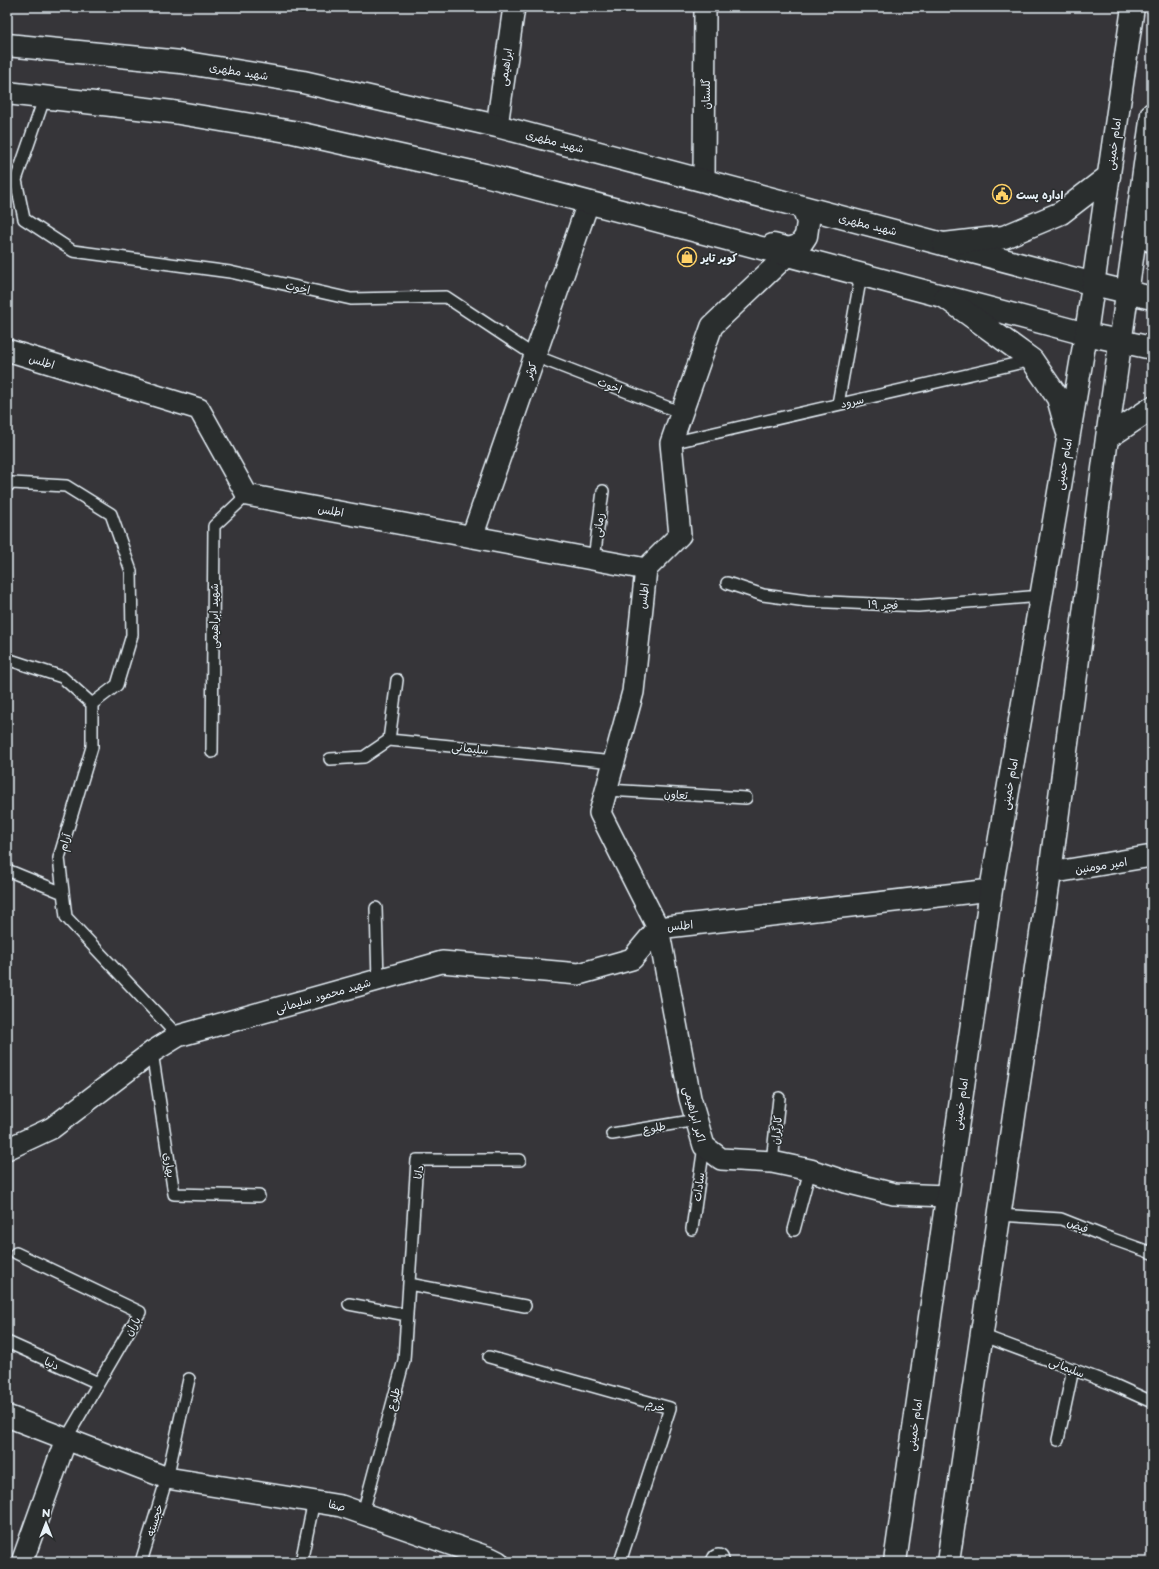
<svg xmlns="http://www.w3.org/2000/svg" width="1159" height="1569" font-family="'Playpen Sans','Playpen Sans Arabic',sans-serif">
<rect width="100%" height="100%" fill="#363539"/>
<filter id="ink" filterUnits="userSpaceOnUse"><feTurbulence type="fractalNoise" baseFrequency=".025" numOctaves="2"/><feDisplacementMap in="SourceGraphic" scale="8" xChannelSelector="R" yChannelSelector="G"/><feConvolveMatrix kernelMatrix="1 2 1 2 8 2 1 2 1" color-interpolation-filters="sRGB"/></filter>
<g filter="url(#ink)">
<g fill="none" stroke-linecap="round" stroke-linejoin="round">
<!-- lane casing -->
<g stroke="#e8f1f8" stroke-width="14">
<path id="lane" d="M44 99 16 180 24 219 73 251 230 272 351 299 446 297 535 356 682 413
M838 404 861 275
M671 443 1032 360
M7 486 12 483 66 486 111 514 131 571 132 635 117 685 92 704
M594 559 603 491
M727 583 763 595 807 601 918 606 1041 596
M7 659 62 677 92 704V747L59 858 66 917 178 1036
M389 740 397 680
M212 752 214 526 247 495
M330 759 364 757 389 740 614 762
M607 790 746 798
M7 870 63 893
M376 908 378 980
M152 1052 174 1194 259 1196
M612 1134 697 1120
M772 1162 779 1098
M999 1215 1061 1219 1104 1236 1152 1253
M692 1229 704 1146
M794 1230 810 1170
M16 1253 140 1312 66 1439
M409 1284 525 1306
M349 1304 407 1315
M981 1335 1112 1384 1152 1402
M7 1342 98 1383
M489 1357 670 1408 620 1562
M1058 1440 1073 1369
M363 1513 404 1360 417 1160H520
M141 1562 167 1478 189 1379
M301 1562 314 1501"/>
</g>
<!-- street casing -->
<g stroke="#e8f1f8" stroke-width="24">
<path id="street" d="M497 126 514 7
M704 180 705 7
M7 350 199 409 247 495 646 569
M472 537 588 203
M646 569 633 692 600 813 658 928 991 890
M646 569 680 535 671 443 712 326 787 255
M1050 873 1152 856
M658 928 690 1098 704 1146 721 1159 772 1162 810 1170 846 1182 894 1194 947 1196
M7 1149 52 1128 152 1052 178 1036 442 962 579 974 632 959 658 928
M7 1416 167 1478 341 1506 490 1558 498 1562
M22 1562 66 1439
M717 1562 718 1560"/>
</g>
<!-- secondary casing -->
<g stroke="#e8f1f8" stroke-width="25">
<path id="secondary" d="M7 45 181 62 303 82 497 126 1094 284
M7 93 173 112 293 132 485 175 1086 334
M773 245 789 249 800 245 806 236 808 222 803 208"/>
</g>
<!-- primary casing -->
<g stroke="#e8f1f8" stroke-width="25">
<path id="primary" d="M1144 207 1152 241
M944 244 1004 237 1061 213 1109 176
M1094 284 1152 298
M945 297 1032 360 1058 398 1067 430
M1086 334 1152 348
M1107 438 1152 408
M895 1562 991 890 1086 334 1133 7
M948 1562 1050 873 1107 438 1152 114"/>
</g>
<!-- lane -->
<use href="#lane" stroke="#2a2d2e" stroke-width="11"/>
<!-- street -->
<use href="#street" stroke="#2a2d2e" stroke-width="21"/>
<!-- secondary -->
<use href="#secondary" stroke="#2a2d2e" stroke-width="22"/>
<!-- primary -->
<use href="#primary" stroke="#2a2d2e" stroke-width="22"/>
</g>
</g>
<!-- icons -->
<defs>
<g id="civic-ring" transform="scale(1)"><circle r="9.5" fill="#2a2d2e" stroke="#ffd166" stroke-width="1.5"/><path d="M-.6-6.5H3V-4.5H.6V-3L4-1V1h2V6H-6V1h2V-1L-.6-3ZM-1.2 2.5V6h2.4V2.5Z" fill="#ffd166"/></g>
<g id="shop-ring" transform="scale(1)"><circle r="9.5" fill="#2a2d2e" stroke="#ffd166" stroke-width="1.5"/><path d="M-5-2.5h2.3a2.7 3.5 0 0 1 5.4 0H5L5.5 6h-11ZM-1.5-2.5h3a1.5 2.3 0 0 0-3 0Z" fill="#ffd166"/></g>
</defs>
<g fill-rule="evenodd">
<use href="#civic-ring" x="1002" y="194"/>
<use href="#shop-ring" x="687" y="257"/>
</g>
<g text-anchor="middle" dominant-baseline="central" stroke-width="3" stroke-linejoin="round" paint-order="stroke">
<!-- street labels -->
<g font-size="11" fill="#e8f1f8" stroke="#2a2d2e">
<text transform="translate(505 67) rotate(-82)">ابراهیمی</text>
<text transform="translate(239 71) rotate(9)">شهید مطهری</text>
<text transform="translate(705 94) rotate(-90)">گلستان</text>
<text transform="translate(555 141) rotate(15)">شهید مطهری</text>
<text transform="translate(1113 144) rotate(-82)">امام خمینی</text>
<text transform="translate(868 224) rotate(14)">شهید مطهری</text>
<text transform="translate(298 287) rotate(12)">اخوت</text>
<text transform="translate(42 361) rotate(17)">اطلس</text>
<text transform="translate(530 370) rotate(-71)">کوثر</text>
<text transform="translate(610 385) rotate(22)">اخوت</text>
<text transform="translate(852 401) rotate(-13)">سرود</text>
<text transform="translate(1063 464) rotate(-80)">امام خمینی</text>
<text transform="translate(331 510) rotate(10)">اطلس</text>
<text transform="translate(598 525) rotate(-83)">زمانی</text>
<text transform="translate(643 596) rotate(-84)">اطلس</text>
<text transform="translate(883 604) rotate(3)">فجر ۱۹</text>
<text transform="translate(213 616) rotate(-90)">شهید ابراهیمی</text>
<text transform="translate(470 748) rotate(6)">سلیمانی</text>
<text transform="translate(1009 784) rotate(-80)">امام خمینی</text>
<text transform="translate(676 794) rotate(3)">تعاون</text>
<text transform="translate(64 842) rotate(-74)">آرام</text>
<text transform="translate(1101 865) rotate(-9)">امیر مومنین</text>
<text transform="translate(680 925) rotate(-6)">اطلس</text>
<text transform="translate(323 995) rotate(-16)">شهید محمود سلیمانی</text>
<text transform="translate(960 1104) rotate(-82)">امام خمینی</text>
<text transform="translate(695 1114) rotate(75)">اکبر ابراهیمی</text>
<text transform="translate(654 1127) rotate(-9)">طلوع</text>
<text transform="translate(776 1130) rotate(-84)">کارگران</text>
<text transform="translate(170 1165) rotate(81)">بهاری</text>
<text transform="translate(418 1172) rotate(-81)">دانا</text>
<text transform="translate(698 1187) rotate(-82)">سادات</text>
<text transform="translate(1078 1225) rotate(22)">فیض</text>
<text transform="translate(132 1326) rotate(-59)">باران</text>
<text transform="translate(52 1363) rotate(24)">دنیا</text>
<text transform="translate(1067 1367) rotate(21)">سلیمانی</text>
<text transform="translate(393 1399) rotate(-75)">طلوع</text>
<text transform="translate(656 1405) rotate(20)">خرم</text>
<text transform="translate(914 1425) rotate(-82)">امام خمینی</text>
<text transform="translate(337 1505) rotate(12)">صفا</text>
<text transform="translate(154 1520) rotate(-73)">خجسته</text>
</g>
<!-- poi labels -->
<g font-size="11" font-weight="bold" fill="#e8f1f8" stroke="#2a2d2e" text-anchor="start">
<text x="1016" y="194">اداره پست</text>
<text x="701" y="257">کویر تایر</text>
</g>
</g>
<!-- margin -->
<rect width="1159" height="1569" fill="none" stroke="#2a2d2e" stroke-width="24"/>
<rect x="12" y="12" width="1135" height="1545" fill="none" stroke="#e8f1f8" stroke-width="1.5" filter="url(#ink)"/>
<!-- north arrow -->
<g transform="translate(46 1523)" stroke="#2a2d2e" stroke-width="3" paint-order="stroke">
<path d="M0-3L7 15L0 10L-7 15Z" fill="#e8f1f8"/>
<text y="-6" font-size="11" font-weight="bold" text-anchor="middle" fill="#e8f1f8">N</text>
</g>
</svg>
